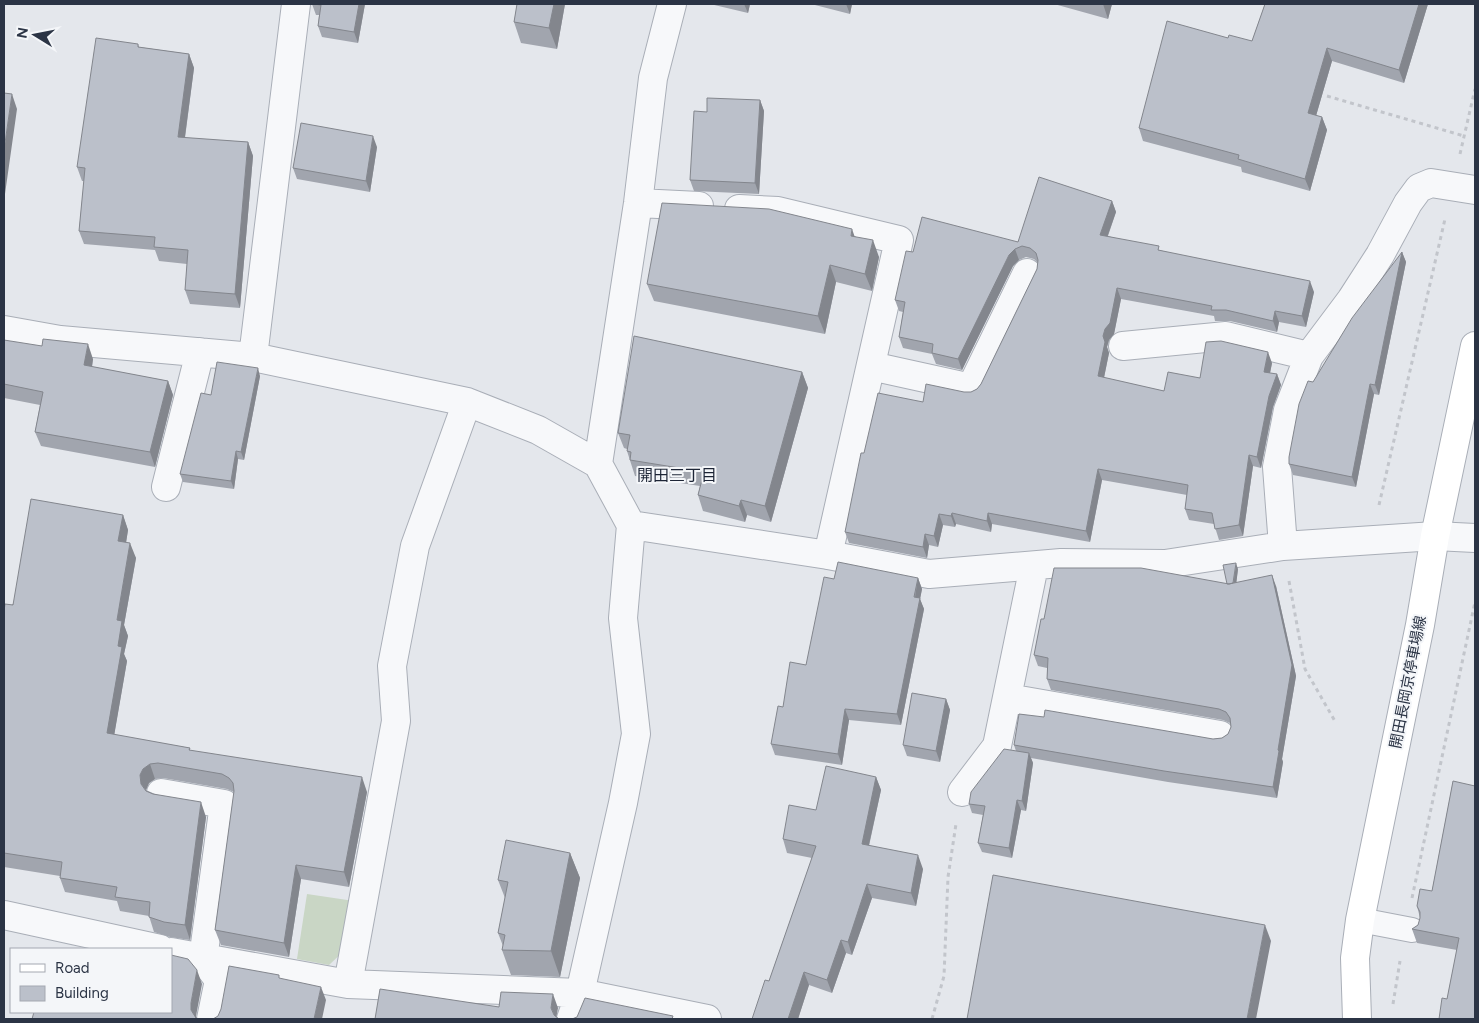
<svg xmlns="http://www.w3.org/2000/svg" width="1479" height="1023" font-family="Figtree,'Noto Sans JP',sans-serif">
<rect width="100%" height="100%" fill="#e4e7ec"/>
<!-- green -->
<path fill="#c9d6c5" d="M307 894 354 901 347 948 329 965 297 959Z"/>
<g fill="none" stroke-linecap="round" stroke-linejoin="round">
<!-- lane casing -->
<g stroke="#a9aeb7" stroke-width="26">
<path id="lane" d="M1360 920 1412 930"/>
</g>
<!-- street casing -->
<g stroke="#a9aeb7" stroke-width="30">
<path id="street" d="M638 203 699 206
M739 209 778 211 899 240 828 555
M4 330 60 340 253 357 467 402 538 430 598 464 631 525 623 618 636 734 623 803 580 993 571 1019
M1123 346 1226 336 1309 356
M253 357 296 4
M871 366 971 388 1027 273
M598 464 638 203 653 78 672 4
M166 487 200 352
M631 525 828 555 929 574 1061 563 1165 564 1283 546 1435 536 1475 538
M1283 546 1277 467 1288 410 1309 356 1351 300 1380 255 1408 203 1419 188 1431 183 1475 190
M1008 698 1220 735
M962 792 997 746 1034 566
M161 793 224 804 203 959 219 980 211 1019
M4 915 160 949
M171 952 348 984 580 993 707 1019
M348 984 396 721 392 666 415 546 467 402"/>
</g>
<!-- secondary casing -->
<g stroke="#a9aeb7" stroke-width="30">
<path id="secondary" d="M1357 1019 1355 958 1360 920 1420 625 1435 536 1475 346"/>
</g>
<!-- path -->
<path stroke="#c2c5cb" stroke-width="3" stroke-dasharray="4 4" stroke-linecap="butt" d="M1327 96 1464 136
M1460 154 1475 89
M1379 505 1445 219
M1289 581 1305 669 1336 723
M1412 898 1475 602
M1393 1004 1400 961
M932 1019 944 976 948 877 956 824"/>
<!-- lane -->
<use href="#lane" stroke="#f7f8fa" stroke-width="24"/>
<!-- street -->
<use href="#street" stroke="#f7f8fa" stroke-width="28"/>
<!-- secondary -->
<use href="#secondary" stroke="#fff" stroke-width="28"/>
</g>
<!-- wall -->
<path fill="#a1a5ae" d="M312 4H365L358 43 322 37 318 26 319 15H316Z
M510 4H565L557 49 521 43 514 22 517 5Z
M710 4H750L748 13Z
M811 4H852L850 14Z
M1054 4H1112L1108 19Z
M1265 4H1428L1404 83 1332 61 1316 116 1322 117 1327 130 1310 191 1242 172 1241 167 1143 141 1139 128 1228 38 1252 41Z
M138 44 139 47 189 54 194 68 185 138 248 142 253 156 240 308 190 304 185 290 187 264 159 261 155 250 84 244 79 231 84 181H82L77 167Z
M760 100 764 111 759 194 694 191 690 180 707 112Z
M377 147 370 192 297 179 293 168Z
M1112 201 1116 212 1108 236 1314 292 1306 327 1279 322 1277 332 1230 321H1215L1214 316 1121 299 1114 334 1109 340 1107 347 1109 353 1104 378 1164 391 1200 378 1272 363 1270 373 1277 374 1281 385 1273 407 1261 468 1253 466 1243 536 1219 540 1214 524 1189 520 1185 509 1187 495 1102 480 1090 542 992 524 991 532 956 524 955 527 943 525 938 547 929 545 927 558 849 543 845 532 864 453 923 402 964 392H971L977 389 981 384 1037 269 1038 263 1034 259 1026 257 1019 260 1013 266 962 370 936 364 932 354 903 348 899 337 903 312 899 311 895 300 913 252 1018 242Z
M855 236 879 257 872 291 836 282 825 334 654 301 647 284Z
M1402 252 1406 262 1379 395 1374 394 1356 487 1293 475 1289 464 1313 382Z
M4 340 93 359 92 367 168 381 173 395 155 467 41 446 35 432 40 405 4 398Z
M802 372 808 388 771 522 747 515 745 522 703 511 698 495 700 486 635 476 627 451V449L624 448 618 433Z
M260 376 244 460 238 459 234 489 183 482 180 474 211 395Z
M123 515 128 530 126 542 136 558 124 625 128 636 124 654 127 661 114 735 190 748V750L367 792 349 887 301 879 289 957 221 945 215 930 234 792 227 789 163 778 155 779 149 783 146 790 206 817 190 940 170 937 154 932 149 916 120 911 117 901 65 892 60 878V876L4 867V611Z
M1238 569 1236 583 1276 586 1296 676 1282 759 1283 762 1277 798 1168 782 1031 758 1033 763 1026 811 1021 810 1012 858 982 852 978 843 983 815 972 813 969 804 1016 751 1014 745 1044 717 1213 739 1222 738 1228 734 1231 727V725L1230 723 1223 720 1051 690 1047 679V668L1038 666 1034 655 1044 619 1227 584Z
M918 578 922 589 920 599 924 609 901 725 849 720 842 765 775 755 771 744 783 707 806 665 834 579Z
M946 699 950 710 940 762 907 756 903 745Z
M876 777 881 790 869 846 923 869 916 906 872 898 852 955 846 953 832 993 809 985 798 1019H752L769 981 812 858 787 853 783 839 816 810Z
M1453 781 1475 1019 1447 999 1457 950 1417 943 1412 929 1418 925 1420 918 1417 906 1432 891Z
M570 853 580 878 560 977 511 975 502 950 503 946 498 933 505 898 498 880Z"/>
<!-- shaded-wall -->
<path fill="#83868d" d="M359 4H365L358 43 354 32Z
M554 4H565L557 49 549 28Z
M744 4H750L748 13Z
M846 4H852L850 14Z
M1103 4H1112L1108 19Z
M1419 4H1428L1404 83 1399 70Z
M1327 48 1332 61 1313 126 1308 113Z
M189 54 194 68 183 151 178 137Z
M12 94 17 109 4 201V150Z
M760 100 764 111 759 194 755 183Z
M1322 117 1327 130 1310 191 1305 179Z
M373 136 377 147 370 192 366 181Z
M248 142 253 156 240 308 235 294Z
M1112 201 1116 212 1104 246 1100 235Z
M852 229 858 246 851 236Z
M873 240 879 257 872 291 865 274Z
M1015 249 1019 260 1013 266 962 370 958 359 1009 255Z
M1402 252 1406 262 1379 395 1375 385Z
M830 265 836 282 825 334 818 316Z
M1310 281 1314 292 1306 327 1302 316Z
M1117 288 1121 299 1114 334 1109 340 1107 347 1109 353 1102 387 1098 376 1103 336 1105 329Z
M1275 311 1279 322 1277 332 1273 321Z
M88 344 93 359 90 380 84 365Z
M1268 352 1272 363 1268 383 1264 372Z
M258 368 260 376 244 460 241 452Z
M802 372 808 388 771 522 765 506Z
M1277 374 1281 385 1273 407 1261 468 1257 457 1269 396Z
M168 381 173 395 155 467 150 452Z
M1370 384 1374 394 1356 487 1352 477Z
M236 451 238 459 234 489 231 481Z
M1249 455 1253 466 1243 536 1239 525Z
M1098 469 1102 480 1090 542 1086 531Z
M741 500 747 515 745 522 739 506Z
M952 513 956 524 955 527 951 516Z
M988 513 992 524 991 532 987 521Z
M939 514 943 525 938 547 934 536Z
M123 515 128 530 124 556 118 541Z
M925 534 929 545 927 558 923 547Z
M130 543 136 558 124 625 128 636 124 654 127 661 112 748 107 733 117 620Z
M1236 563 1238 569 1235 594 1233 588Z
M1272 575 1276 586 1296 676 1282 759 1283 762 1277 798 1273 787 1278 750Z
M918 578 922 589 920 599 924 609 901 725 897 714Z
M946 699 950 710 940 762 936 751Z
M845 709 849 720 842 765 838 754Z
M1029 753 1033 763 1026 811 1022 801Z
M150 764 155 779 149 783 146 790 141 784 140 775 143 769Z
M362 777 367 792 349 887 344 872Z
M876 777 881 790 866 858 862 844Z
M1017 800 1021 810 1012 858 1009 848Z
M201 802 206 817 190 940 185 925Z
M570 853 580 878 560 977 551 951Z
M918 855 923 869 916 906 911 893Z
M296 865 301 879 289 957 284 943Z
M867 884 872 898 852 955 848 942Z
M1265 925 1271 941 1256 1019H1247Z
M841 940 846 953 832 993 827 980Z
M197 970 202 984 196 1016V1019L191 1010V1003Z
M804 972 809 985 798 1019H788Z
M321 987 326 1000 322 1019H314Z
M553 994 558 1008 556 1019 551 1008Z"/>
<!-- building -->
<path fill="#bbc0ca" stroke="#83868d" d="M313 4H359L354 32 318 26 321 5Z
M517 4H554L549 28 514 22Z
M1265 4H1419L1399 70 1327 48 1308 113 1322 117 1305 179 1238 159 1239 155 1139 128 1167 21 1228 38 1229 35 1252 41Z
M96 38 138 44V47L189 54 178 137 248 142 235 294 185 290 188 250 154 247 155 237 79 231 85 168 77 167Z
M4 93 12 94 4 150Z
M707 98 760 100 755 183 690 180 694 111 707 112Z
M301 123 373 136 366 181 293 168Z
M1039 177 1112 201 1100 235 1159 246 1158 250 1310 281 1302 316 1275 311 1273 321 1226 310H1211L1212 306 1117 288 1110 323 1105 329 1103 336 1105 342 1098 376 1164 391 1168 372 1200 378 1206 342 1221 341 1268 352 1264 372 1277 374 1269 396 1257 457 1249 455 1239 525 1215 529 1212 513 1185 509 1188 485 1098 469 1086 531 988 513 987 521 952 513 951 516 939 514 934 536 925 534 923 547 845 532 861 453H864L878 393 923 402 926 384 964 392H971L977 389 981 384 1037 269 1038 260 1036 253 1030 248 1022 246 1015 249 1009 255 958 359 932 353 933 344 899 337 905 302 895 300 906 251 913 252 922 217 1018 242Z
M662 203 769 209 852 229 851 236 873 240 865 274 830 265 818 316 647 284Z
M1402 252 1375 385 1370 384 1352 477 1289 464V457L1299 404 1308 381 1313 382 1352 318Z
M634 336 802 372 765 506 741 500 739 506 698 495 704 472 630 460 631 452 627 451 630 435 618 433Z
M43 339 88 344 84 365 168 381 150 452 35 432 43 392 4 384V340L42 346Z
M217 362 258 368 241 452 236 451 231 481 180 474 201 393 211 395Z
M31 499 123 515 118 541 130 543 117 620 122 621 118 646 122 647 107 733 190 748 189 750 362 777 344 872 296 865 284 943 215 930 234 791 233 783 229 778 222 774 158 763 150 764 143 769 140 775 141 784 146 791 153 794 201 802 185 925 164 922 149 917 150 902 115 897 117 887 60 878 62 862 4 853V611L5 604 13 605Z
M838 562 918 578 914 597 920 598 897 714 845 709 838 754 771 744 778 706 783 707 790 662 806 665 824 577 834 579Z
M1236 563 1233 583 1229 584H1227L1223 565Z
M1054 568H1141L1229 584 1272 575 1292 665 1278 750 1279 751 1273 787 1164 771 1014 745 1019 714 1044 717 1045 710 1213 739 1222 738 1228 734 1231 727 1230 718 1226 712 1219 709 1047 679 1048 658 1034 655 1041 619H1044Z
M912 693 946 699 936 751 903 745Z
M1004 749 1029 753 1022 801 1017 800 1009 848 978 843 985 806 969 804 971 792Z
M826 766 876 777 862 844 918 855 911 893 867 884 848 942 841 940 827 980 804 972 788 1019H752L765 980 769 981 816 846 783 839 789 805 816 810Z
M1453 781 1475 786V1019H1439L1442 998 1447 999 1459 938 1412 929 1418 925 1420 918V912L1417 906 1420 889 1432 891Z
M506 840 570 853 551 951 502 950 505 935 498 933 508 882 498 880Z
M993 875 1265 925 1247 1019H967Z
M171 955 188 959 197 970 191 1003V1010L196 1018 200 1019H32L34 1012H171Z
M229 966 279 975V978L321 987 314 1019H213L218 1016 221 1009Z
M380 989 499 1007 501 992 553 994 551 1008 554 1015 559 1019H375Z
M585 998 673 1016 672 1019H572L577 1017Z"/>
<g text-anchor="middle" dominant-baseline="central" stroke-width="4" stroke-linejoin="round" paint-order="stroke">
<!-- street labels -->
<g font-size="15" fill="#2b3445" stroke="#f4f6f9">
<text transform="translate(1408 682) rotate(-79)">開田長岡京停車場線</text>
</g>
<!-- neighbourhood labels -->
<g font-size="16" fill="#1d2536" stroke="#f4f6f9">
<text x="677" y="475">開田三丁目</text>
</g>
</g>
<!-- border -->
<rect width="1479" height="1023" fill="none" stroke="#2b3445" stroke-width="10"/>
<!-- legend -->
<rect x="10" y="948" width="162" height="65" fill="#f4f6f9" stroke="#a4a8b1"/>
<rect x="20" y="964" width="25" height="8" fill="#ffffff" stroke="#a4a8b1"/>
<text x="55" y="973" font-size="15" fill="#2b3445">Road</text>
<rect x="20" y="986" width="25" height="15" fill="#bbc0ca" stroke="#a4a8b1"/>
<text x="55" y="998" font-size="15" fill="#2b3445">Building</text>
<!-- north arrow -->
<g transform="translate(35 35) rotate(280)" stroke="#f4f6f9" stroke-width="4" paint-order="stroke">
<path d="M0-4L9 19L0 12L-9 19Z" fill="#2b3445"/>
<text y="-8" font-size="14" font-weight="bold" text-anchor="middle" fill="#2b3445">N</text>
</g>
</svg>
